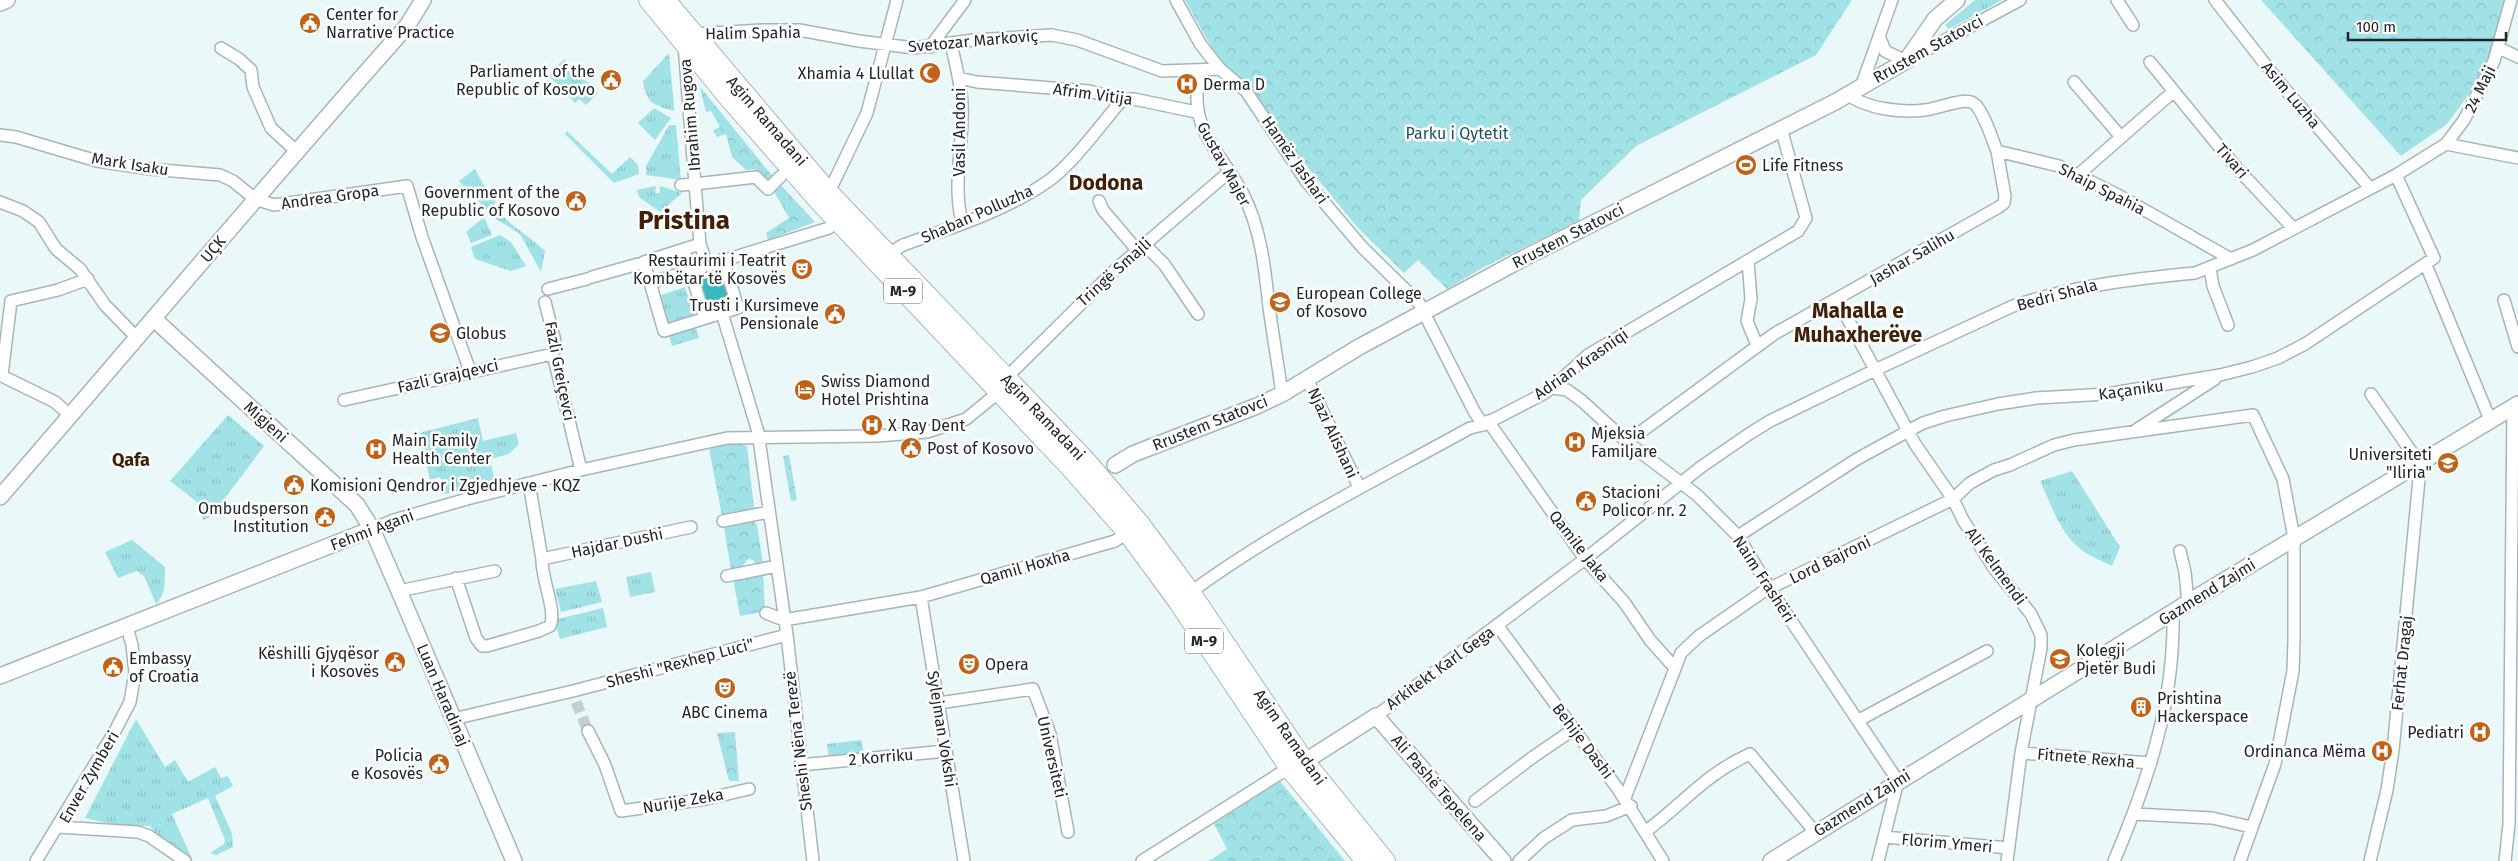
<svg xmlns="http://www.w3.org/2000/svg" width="2518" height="861" font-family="'Fira Sans',sans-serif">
<defs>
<pattern id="grass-tufts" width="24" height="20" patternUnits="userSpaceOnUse" patternTransform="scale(1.25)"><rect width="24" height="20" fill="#a1e2e7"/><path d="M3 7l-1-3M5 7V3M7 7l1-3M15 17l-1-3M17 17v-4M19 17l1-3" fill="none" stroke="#8ac2c6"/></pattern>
<pattern id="forest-crowns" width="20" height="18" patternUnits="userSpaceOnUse" patternTransform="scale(1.25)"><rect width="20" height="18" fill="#a1e2e7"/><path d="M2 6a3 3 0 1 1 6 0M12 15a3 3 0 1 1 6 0" fill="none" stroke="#8ac2c6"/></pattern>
</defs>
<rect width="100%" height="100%" fill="#eaf8f9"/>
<!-- grass -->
<path fill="url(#grass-tufts)" d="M1975 0H2002L1949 29 1945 25Z
M669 53 674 105V111C654 105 646 104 643 81Z
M564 59 598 93 586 105 579 99 575 103 550 77V73Z
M654 108 671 118 655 140 638 123Z
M669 125H676L681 180 646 175V166Z
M567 131 612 174 630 157 638 165 639 174 614 183 565 134Z
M475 169 483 184 496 199 494 207C509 224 529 236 545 251L541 272 520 234 493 217 459 181Z
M656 186 655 193H660V186L682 193 660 212 640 198 636 190Z
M484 217 492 235 471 243 466 232Z
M500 235 511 242 526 266 511 271 475 259 471 247Z
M685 287 696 319 666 328 656 297Z
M694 324 699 338 672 346 668 332Z
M228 415 264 446 222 502 229 510 203 520 197 502 170 481Z
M478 418 483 441 516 433 519 444 509 454 490 459 495 482 444 494 440 477 430 480 419 433Z
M2072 471 2120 547 2112 566C2102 561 2092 557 2083 551 2061 536 2051 504 2040 481Z
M132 540 165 567C165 579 166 595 156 604L144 576 137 571 118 578 105 552Z
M651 572 655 592 630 597 626 577Z
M596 581 602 602 561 612 555 589Z
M603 608 607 627 560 639 554 620Z
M136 719 165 767 175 760 188 782 215 767 221 778 228 776 233 786 215 796 232 833 233 847 216 855 210 853 224 844 225 840 208 798 172 814 193 861 167 846 150 826 115 825 85 818Z
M861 740 864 754 829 759 827 744Z"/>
<!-- forest -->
<path fill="url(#forest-crowns)" d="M1185 0H1852L1816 55 1636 146 1581 200 1579 221 1486 266 1447 289 1418 260 1404 273 1358 228 1218 59Z
M2261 0H2504L2498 42 2469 94 2447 124 2401 156Z
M700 88 702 89 774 178 771 180 763 177 755 169 746 170 732 157 726 134 717 137 713 131 720 127 711 111 706 112Z
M779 183 815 222 768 240 766 233 789 218 773 190Z
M737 442 747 446 754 508 751 511 722 516 709 449Z
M789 455 797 500 791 501 783 456Z
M753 521 757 525 763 563 756 565 753 560 748 559 742 567 731 570 724 527Z
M763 571 765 611 740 616 733 578Z
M735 732 739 781H729L717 733Z
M1280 781 1345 861H1209L1227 849 1214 824Z"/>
<!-- water -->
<path fill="#3ab7c1" d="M722 273 731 305 710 312 700 280Z"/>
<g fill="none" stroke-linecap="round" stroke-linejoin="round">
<!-- street-tunnel -->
<path stroke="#c2cecf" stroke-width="11" stroke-dasharray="11 5.5" stroke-linecap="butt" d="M576 702 588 731"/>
<!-- street casing -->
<g stroke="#a8b5b6" stroke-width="14">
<path id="street" d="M1176 0 1201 45 1220 69 1246 91 1306 181 1362 247 1419 303 1474 411 1483 425
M2117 0 2133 25
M2215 0 2279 82 2370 188
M1880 38 1885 51 1906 61 2020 0
M951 43C955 63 961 83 962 104 964 142 952 184 962 222
M930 47 965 0
M221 48 239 59 251 70 253 87 271 128 296 151
M2499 48 2518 57
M2150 62 2235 166 2293 228
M1206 70C1197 77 1197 85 1197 97 1196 136 1226 160 1243 194 1261 229 1265 269 1269 307 1273 336 1278 365 1282 394
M959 78 977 82 1089 91 1122 100 1134 99 1196 112
M2074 82 2121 137
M1861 87 1892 0
M1847 94C1867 109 1901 113 1925 110 1937 109 1964 97 1973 103 1983 109 1992 139 1997 151L2059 166 2118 195 2231 259
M0 135 16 137 97 161 150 169 220 175 233 181 255 199 274 205 407 186 422 237 470 371
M2446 144 2518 158
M2078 175 2174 91
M681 185 695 184 684 45 694 34 762 30H799L859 41 914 48 974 40 1052 35 1077 40 1162 71 1220 69
M829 192 867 113 897 0
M1099 201 1103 210 1137 250
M0 202 23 211 39 222 56 249 80 269 105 305 138 339
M700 244 644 262 664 331 738 308 723 259
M1144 244 1164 264 1198 314
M684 250 705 318
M888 254 903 245C951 228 1005 211 1047 182 1073 164 1101 124 1122 100
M1748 261 1751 299 1747 321 1757 345
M707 265 700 244 695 184 756 177 768 189 781 176
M2426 265 2491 422
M2210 269 2213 286 2228 325
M592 277 638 264
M650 283 829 228
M548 289 587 279
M1837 299 1915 444 1953 499 1963 520 1994 568 2031 614 2041 635V648L2021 753 2007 861
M2504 300 2518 347
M545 302 556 345 553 354 581 470
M722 313 758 432 787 635 813 861
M0 375 55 402 71 416
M2 375 11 301 58 290 88 279
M1006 378 1116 269 1229 172
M1307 379 1359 487
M1552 388 1567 390 1582 401 1627 442 1697 495 1738 536 1770 589 1898 781 1878 861
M344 400 553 354
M1488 421 1585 559 1624 602 1650 640 1675 668
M2136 430 2215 379
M1627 442 1774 334 1999 207 2004 203 2005 196 1997 151
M529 483 542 559
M723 521 769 512
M372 529 394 520 467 499 581 470 727 438 877 436 927 432 966 419 999 392
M1738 536 1857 459 1923 423 1945 416 1998 404 2036 398 2107 394 2220 375 2252 367 2278 358 2305 344 2434 258 2396 175
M2180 551 2185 572 2188 603
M727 576 777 566
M456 578 476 638 482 646H487L539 631 550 626C557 611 541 578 542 559L691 527
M399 591 495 571
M1191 592C1278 528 1376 480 1470 428L1483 425 1541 395 1552 388 1588 355 1798 231 1806 218 1781 128
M921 597 964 861
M766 613 784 620 921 597 1115 541 1127 533
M1497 625 1618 789 1663 861
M939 703 1033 689 1050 734 1068 832
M1376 716 1585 559 1701 467 1749 434 1770 421 1875 370 2013 306C2073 286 2132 279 2195 273L2253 250 2396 175 2446 144 2464 120 2494 61 2511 0
M453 719 573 691 787 635
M1859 720 1987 651
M588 731 605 765 621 811 706 799 749 789
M2021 753 2151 763
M800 765 946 751
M1625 798 1681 653 1699 636 1764 591 1953 499 1970 483 1994 470 2010 465 2054 445 2074 440 2253 415 2283 479 2294 538V640L2293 671 2275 764 2240 861
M1475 801 1533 757 1574 729
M2134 814 2212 818 2251 827
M58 827 138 832 149 836 185 861
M1645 832C1683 804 1705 774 1750 754L1815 832
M1884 837 2009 848
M36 861 115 731 130 702 135 673 132 645 127 627
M1142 861 1279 774 1290 770
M1519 861 1544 838 1572 820 1606 816 1631 806
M2114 861C2148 781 2175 701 2173 613
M2370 861 2387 790 2393 750 2419 479 2418 464 2415 457 2371 394
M2505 861 2509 824 2513 409"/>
</g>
<!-- secondary casing -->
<g stroke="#a8b5b6" stroke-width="18">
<path id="secondary" d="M0 3 7 0
M154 319 357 505 372 529 399 591 514 861
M1115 465 1133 454 1257 406 1282 394 1359 347 1524 258 1835 102 1906 61 1935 19 1957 0
M0 497C136 340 269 181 407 26L423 0
M0 676 372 529
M1296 767 1376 716 1503 861
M1771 861 2202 594 2518 404"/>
</g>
<!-- primary casing -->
<g stroke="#a8b5b6" stroke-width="20">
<path id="primary" d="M648 0 728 98 819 202 1069 467 1127 533 1177 601 1290 770 1365 861
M666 0 829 192 1086 460 1140 523 1191 592 1305 761 1386 861"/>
</g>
<!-- street -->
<use href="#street" stroke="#fff" stroke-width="11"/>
<!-- secondary -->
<use href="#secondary" stroke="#fff" stroke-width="15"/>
<!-- primary -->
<use href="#primary" stroke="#fff" stroke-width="18"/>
</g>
<!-- icons -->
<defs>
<g id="civic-disc" transform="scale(1.125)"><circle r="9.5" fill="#c06217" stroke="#fff"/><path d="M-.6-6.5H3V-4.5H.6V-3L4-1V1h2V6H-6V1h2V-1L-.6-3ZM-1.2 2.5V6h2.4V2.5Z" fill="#fff"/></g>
<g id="mosque-disc" transform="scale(1.125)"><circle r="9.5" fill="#c06217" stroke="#fff"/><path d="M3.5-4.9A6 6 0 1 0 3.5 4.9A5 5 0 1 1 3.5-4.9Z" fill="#fff"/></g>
<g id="hospital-disc" transform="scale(1.125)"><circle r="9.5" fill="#c06217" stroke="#fff"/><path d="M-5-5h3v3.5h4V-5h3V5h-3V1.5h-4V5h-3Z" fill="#fff"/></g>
<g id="stadium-disc" transform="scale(1.125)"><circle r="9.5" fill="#c06217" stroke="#fff"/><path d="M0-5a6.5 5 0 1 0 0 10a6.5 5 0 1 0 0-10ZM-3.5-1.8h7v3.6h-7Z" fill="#fff"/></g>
<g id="theatre-disc" transform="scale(1.125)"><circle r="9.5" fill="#c06217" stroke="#fff"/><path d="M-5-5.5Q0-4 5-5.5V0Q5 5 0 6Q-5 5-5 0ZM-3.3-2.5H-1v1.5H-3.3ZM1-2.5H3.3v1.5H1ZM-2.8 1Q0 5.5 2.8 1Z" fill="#fff"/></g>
<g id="university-disc" transform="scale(1.125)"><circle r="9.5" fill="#c06217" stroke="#fff"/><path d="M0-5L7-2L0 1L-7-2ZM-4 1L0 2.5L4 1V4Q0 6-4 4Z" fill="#fff"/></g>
<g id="hotel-disc" transform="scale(1.125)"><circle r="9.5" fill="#c06217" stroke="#fff"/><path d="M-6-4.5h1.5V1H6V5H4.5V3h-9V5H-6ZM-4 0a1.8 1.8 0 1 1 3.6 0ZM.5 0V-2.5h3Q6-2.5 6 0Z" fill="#fff"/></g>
<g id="building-disc" transform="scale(1.125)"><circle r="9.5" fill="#c06217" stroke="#fff"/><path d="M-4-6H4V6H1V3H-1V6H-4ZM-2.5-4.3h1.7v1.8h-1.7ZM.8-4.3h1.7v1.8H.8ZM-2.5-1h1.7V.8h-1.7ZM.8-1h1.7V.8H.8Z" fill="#fff"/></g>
</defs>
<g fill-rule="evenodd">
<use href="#civic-disc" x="310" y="23"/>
<use href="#mosque-disc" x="930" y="73"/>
<use href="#civic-disc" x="611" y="80"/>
<use href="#hospital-disc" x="1187" y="84"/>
<use href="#stadium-disc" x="1746" y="165"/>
<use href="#civic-disc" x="576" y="201"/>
<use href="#theatre-disc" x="802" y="269"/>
<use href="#university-disc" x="1280" y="302"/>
<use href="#civic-disc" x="835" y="314"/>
<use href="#university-disc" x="440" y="333"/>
<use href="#hotel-disc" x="805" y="390"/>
<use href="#hospital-disc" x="872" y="425"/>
<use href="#hospital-disc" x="1575" y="442"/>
<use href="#civic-disc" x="911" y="448"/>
<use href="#hospital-disc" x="376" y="449"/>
<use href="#university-disc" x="2448" y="463"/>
<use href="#civic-disc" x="294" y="485"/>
<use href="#civic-disc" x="1586" y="501"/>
<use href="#civic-disc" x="325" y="517"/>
<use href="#university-disc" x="2060" y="659"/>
<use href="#civic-disc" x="395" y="662"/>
<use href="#theatre-disc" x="969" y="664"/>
<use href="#civic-disc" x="113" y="667"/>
<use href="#theatre-disc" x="725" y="688"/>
<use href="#building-disc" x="2141" y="707"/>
<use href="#hospital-disc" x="2480" y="732"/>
<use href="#hospital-disc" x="2382" y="751"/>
<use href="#civic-disc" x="439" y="764"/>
</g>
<g text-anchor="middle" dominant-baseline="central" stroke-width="5" stroke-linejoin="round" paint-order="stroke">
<!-- shield labels -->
<g fill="#fff" stroke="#646768" stroke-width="1">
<rect x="884" y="278.5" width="38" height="25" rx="4"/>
<rect x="1185" y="628.5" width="38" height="25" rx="4"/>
</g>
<g font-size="15" font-weight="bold" fill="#212627">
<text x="903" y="291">M-9</text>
<text x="1204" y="641">M-9</text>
</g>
<!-- poi labels -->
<g font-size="16" fill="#212627" stroke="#fff" text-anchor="start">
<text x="326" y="14">Center for<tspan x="326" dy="18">Narrative Practice</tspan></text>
<text x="595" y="71" text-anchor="end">Parliament of the<tspan x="595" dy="18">Republic of Kosovo</tspan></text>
<text x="914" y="73" text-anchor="end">Xhamia 4 Llullat</text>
<text x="1203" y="84">Derma D</text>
<text x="1762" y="165">Life Fitness</text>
<text x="560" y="192" text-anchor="end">Government of the<tspan x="560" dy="18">Republic of Kosovo</tspan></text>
<text x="786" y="260" text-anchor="end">Restaurimi i Teatrit<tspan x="786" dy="18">Kombëtar të Kosovës</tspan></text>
<text x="1296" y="293">European College<tspan x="1296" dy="18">of Kosovo</tspan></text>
<text x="819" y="305" text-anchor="end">Trusti i Kursimeve<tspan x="819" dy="18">Pensionale</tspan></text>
<text x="456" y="333">Globus</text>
<text x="821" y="381">Swiss Diamond<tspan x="821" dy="18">Hotel Prishtina</tspan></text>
<text x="888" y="425">X Ray Dent</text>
<text x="1591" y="433">Mjeksia<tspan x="1591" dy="18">Familjare</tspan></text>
<text x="392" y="440">Main Family<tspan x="392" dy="18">Health Center</tspan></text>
<text x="927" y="448">Post of Kosovo</text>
<text x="2432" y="454" text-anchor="end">Universiteti<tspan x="2432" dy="18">"Iliria"</tspan></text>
<text x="310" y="485">Komisioni Qendror i Zgjedhjeve - KQZ</text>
<text x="1602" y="492">Stacioni<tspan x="1602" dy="18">Policor nr. 2</tspan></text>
<text x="309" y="508" text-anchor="end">Ombudsperson<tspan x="309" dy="18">Institution</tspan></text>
<text x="2076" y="650">Kolegji<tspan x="2076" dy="18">Pjetër Budi</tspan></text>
<text x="379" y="653" text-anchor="end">Këshilli Gjyqësor<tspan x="379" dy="18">i Kosovës</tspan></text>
<text x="129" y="658">Embassy<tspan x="129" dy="18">of Croatia</tspan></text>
<text x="985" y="664">Opera</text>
<text x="2157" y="698">Prishtina<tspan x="2157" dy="18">Hackerspace</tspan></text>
<text x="725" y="712" text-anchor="middle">ABC Cinema</text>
<text x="2464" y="732" text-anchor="end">Pediatri</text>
<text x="2366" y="751" text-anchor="end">Ordinanca Mëma</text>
<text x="423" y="755" text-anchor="end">Policia<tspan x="423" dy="18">e Kosovës</tspan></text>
</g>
<!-- street labels -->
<g font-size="16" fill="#212627" stroke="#fff">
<text transform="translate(753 33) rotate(-1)">Halim Spahia</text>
<text transform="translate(973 41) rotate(-5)">Svetozar Markoviç</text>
<text transform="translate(1928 49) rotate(-29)">Rrustem Statovci</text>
<text transform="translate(2480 89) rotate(-64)">24 Maji</text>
<text transform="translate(1093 94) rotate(8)">Afrim Vitija</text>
<text transform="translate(2291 95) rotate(50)">Asim Luzha</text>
<text transform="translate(690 115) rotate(-95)">Ibrahim Rugova</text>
<text transform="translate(767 121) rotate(49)">Agim Ramadani</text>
<text transform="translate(959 132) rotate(-90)">Vasil Andoni</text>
<text transform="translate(1295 160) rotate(55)">Hamëz Jashari</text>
<text transform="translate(2232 161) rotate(49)">Tivari</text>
<text transform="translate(130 164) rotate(9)">Mark Isaku</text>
<text transform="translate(1224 164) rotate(61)">Gustav Majer</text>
<text transform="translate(2102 189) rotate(27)">Shaip Spahia</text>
<text transform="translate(330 197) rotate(-8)">Andrea Gropa</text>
<text transform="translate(977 214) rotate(-24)">Shaban Polluzha</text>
<text transform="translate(1568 236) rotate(-27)">Rrustem Statovci</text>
<text transform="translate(213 249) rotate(-50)">UÇK</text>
<text transform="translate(1912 257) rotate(-30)">Jashar Salihu</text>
<text transform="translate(1114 272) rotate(-42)">Tringë Smajli</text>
<text transform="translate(2057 295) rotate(-15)">Bedri Shala</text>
<text transform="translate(1581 364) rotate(-35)">Adrian Krasniqi</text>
<text transform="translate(560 371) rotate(79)">Fazli Greiçevci</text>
<text transform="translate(448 376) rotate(-13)">Fazli Grajqevci</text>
<text transform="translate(2131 390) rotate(-8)">Kaçaniku</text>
<text transform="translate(1043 417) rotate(46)">Agim Ramadani</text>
<text transform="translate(266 422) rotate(42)">Migjeni</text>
<text transform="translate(1210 423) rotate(-22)">Rrustem Statovci</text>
<text transform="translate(1333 433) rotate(65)">Njazi Alishani</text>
<text transform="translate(372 530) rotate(-21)">Fehmi Agani</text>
<text transform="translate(617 543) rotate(-12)">Hajdar Dushi</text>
<text transform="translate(1579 546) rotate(52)">Qamile Jaka</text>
<text transform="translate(1830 560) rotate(-26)">Lord Bajroni</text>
<text transform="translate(1996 566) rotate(54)">Ali Kelmendi</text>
<text transform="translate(1025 567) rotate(-16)">Qamil Hoxha</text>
<text transform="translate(1764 579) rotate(57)">Naim Frashëri</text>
<text transform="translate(2207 592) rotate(-32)">Gazmend Zajmi</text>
<text transform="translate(680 663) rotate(-15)">Sheshi "Rexhep Luci"</text>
<text transform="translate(2402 663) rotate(-84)">Ferhat Dragaj</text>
<text transform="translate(1440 668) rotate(-36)">Arkitekt Karl Gega</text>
<text transform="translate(443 695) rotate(67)">Luan Haradinaj</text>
<text transform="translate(942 729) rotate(81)">Sylejman Vokshi</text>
<text transform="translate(1290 737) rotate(55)">Agim Ramadani</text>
<text transform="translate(798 741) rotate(-97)">Sheshi Nëna Terezë</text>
<text transform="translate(1583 741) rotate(53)">Behije Dashi</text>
<text transform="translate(881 757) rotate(-5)">2 Korriku</text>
<text transform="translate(1052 757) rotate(77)">Universiteti</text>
<text transform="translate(2086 758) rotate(5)">Fitnete Rexha</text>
<text transform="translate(89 777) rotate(-60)">Enver Zymberi</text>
<text transform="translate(1439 788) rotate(49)">Ali Pashë Tepelena</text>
<text transform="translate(683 801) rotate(-10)">Nurije Zeka</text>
<text transform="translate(1862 803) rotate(-32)">Gazmend Zajmi</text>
<text transform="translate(1947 843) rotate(5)">Florim Ymeri</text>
</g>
<!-- park labels -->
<g font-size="16" fill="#1e5256" stroke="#fff">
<text x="1457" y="133">Parku i Qytetit</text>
</g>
<!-- neighbourhood labels -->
<g font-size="18" font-weight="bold" fill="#41200a" stroke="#fff">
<text x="131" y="460">Qafa</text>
</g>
<!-- district labels -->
<g font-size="21" font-weight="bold" fill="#41200a" stroke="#fff">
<text x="1106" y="183">Dodona</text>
<text x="1858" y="311">Mahalla e<tspan x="1858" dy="24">Muhaxherëve</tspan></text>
</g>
<!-- town labels -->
<g font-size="26" font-weight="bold" fill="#41200a" stroke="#fff">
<text x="684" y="220">Pristina</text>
</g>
</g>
<!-- scale -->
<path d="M2348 32v8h158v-8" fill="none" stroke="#212627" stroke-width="2.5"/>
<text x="2356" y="32" font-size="15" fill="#212627" stroke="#ffffff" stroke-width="4" paint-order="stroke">100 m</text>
</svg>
